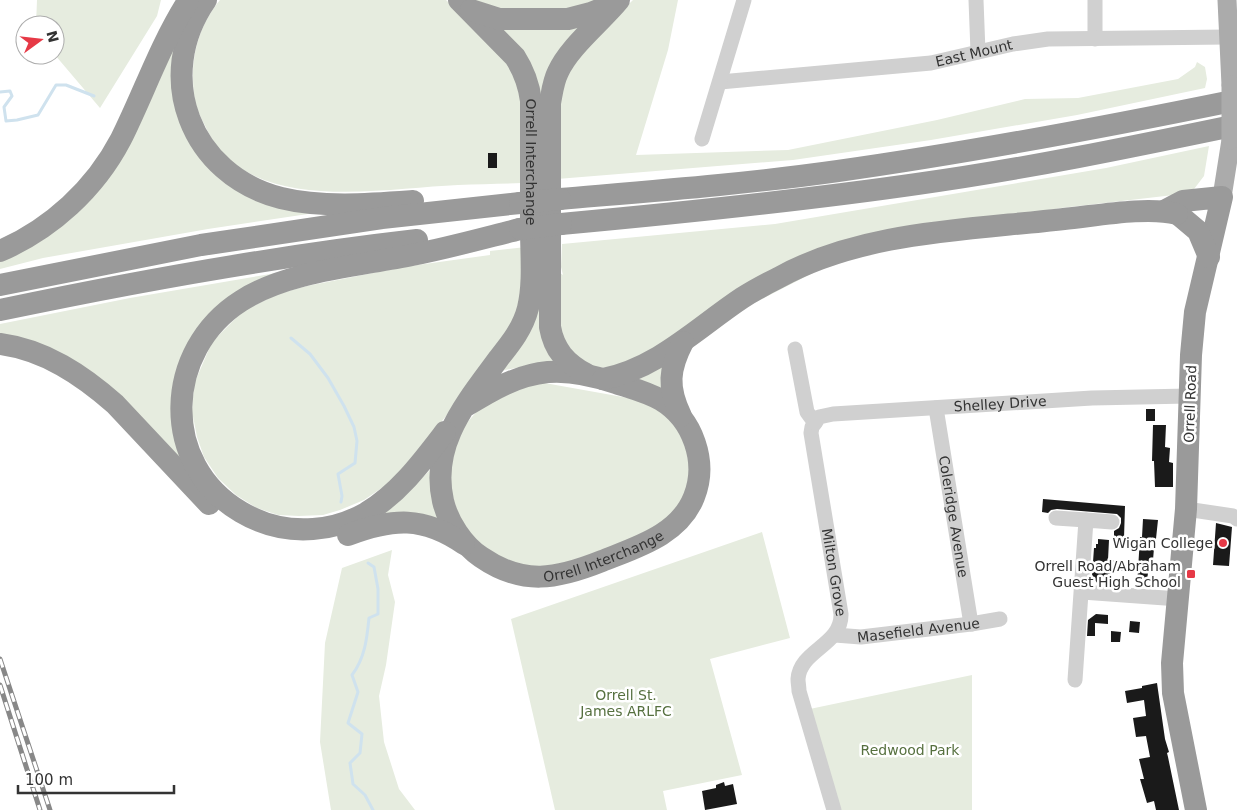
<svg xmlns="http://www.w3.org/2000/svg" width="1237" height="810" font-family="'DejaVu Sans',sans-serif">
<rect width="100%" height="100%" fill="#fff"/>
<!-- green -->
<path fill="#e6ecdf" d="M37 0H161L157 16 100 108 55 55V25H36Z
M220 0H446L507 60 521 88 522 183C501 184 479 184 458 185 382 188 249 216 207 130 202 119 195 108 194 95 190 60 197 28 220 0Z
M473 0H601L578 10H500Z
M633 0H678L668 50 636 155 788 150 937 120 1025 99 1078 98 1178 79 1195 67 1197 62 1205 67 1207 79 1205 88 1077 115 931 140 793 160 557 179 561 88 567 72 589 43Z
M587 23 538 103 500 29Z
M177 46 208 163 335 210 208 229 43 258 0 269V259L56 228 168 52Z
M1209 146 1204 176 1191 193 1061 208 883 237 631 366 597 368 581 363 560 334 557 271 563 275 561 267 562 244 775 224 1106 168Z
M526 247 524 297 502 349 392 481 364 500 340 510 323 515 299 516 278 515 257 508 236 495 218 478 204 457 197 437 192 411 194 384 212 342 243 311 278 294 307 286 403 267 490 255V251Z
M306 268 186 350 200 483 123 402 0 338V324L130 298Z
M537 303 556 360 500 371Z
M670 357 668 396 642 384 638 376Z
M539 382 634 399 654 405 676 424 691 458 687 493 662 526 569 566 525 568 482 548 463 528 448 483 449 460 463 427 488 399Z
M432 468 444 525 382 513 405 495Z
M762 532 790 638 710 659 742 775 663 791 667 810H555L511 619Z
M392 550 388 575 395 602 386 665 379 696 384 742 399 789 415 810H331L320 742 325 643 342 568Z
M972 675V810H834L805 710Z"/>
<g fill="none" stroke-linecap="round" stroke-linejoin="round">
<!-- stream -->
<path stroke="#cfe2ee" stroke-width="3" d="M0 92 10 91 12 96 4 107 6 121 17 120 38 115 56 85H66L94 96
M291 338 310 354 328 378 344 406 354 427 357 441 355 463 338 474 342 496 341 502
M368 563 374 567 378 589V614L369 618C367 638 365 658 352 675L358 692 348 723 362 734 360 753 350 763 353 784 365 795 373 810"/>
</g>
<!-- building -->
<path fill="#1a1a1a" d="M488 153H497V168H488Z
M1146 409H1155V421H1146Z
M1153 425H1166L1165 447 1170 448 1169 462 1173 463V487H1155L1154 461H1152Z
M1043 499 1125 506 1124 538 1114 537V531L1119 528 1121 523V518L1117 514 1057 509 1051 510 1048 513 1042 512Z
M1143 519 1158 520 1155 548H1154L1153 560H1151V566H1149L1146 587 1137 586 1140 537H1142Z
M1216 523 1232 527 1229 566 1213 565Z
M1098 539 1109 540 1108 560 1123 561V571H1112V585L1098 584 1092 576 1094 548H1096V544H1098Z
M1096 614 1108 615V624L1095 623V636H1087L1088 620Z
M1130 621 1140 622 1139 633 1129 632Z
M1111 631 1121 632 1120 642H1111Z
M1157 683 1165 739 1169 752 1167 753 1168 757 1179 810H1156L1154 801 1147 803 1140 779H1144L1139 759 1150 757 1146 736 1136 737 1133 718 1146 716 1144 700 1127 703 1125 691 1142 688V686Z
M724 782 725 786 733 784 737 804 705 810 702 791 716 788V785Z"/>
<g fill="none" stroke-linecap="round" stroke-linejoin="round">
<!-- minor -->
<g stroke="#d0d0d0" stroke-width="15">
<path d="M976 0 978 52"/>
<path d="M1095 0V39"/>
<path id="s1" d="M720 82 931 63 1013 44 1048 39 1228 37"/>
<path d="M702 139 744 0"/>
<path id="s2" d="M795 349 807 412 815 423 812 427 811 433 841 614C842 645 800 650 798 679 798 683 799 687 799 691L834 810"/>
<path id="s3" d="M936 408 971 624"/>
<path id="s4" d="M815 423 819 417 833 414 1092 398 1189 396"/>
<path d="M1186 509 1233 516 1237 519"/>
<path d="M1056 518 1086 520"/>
<path d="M1082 592 1179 599"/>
<path id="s5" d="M835 635 861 637 971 624 1000 619"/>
<path d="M1075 680 1086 520 1112 522"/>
</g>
<!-- major -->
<path stroke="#ababab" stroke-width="19" d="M1227 0 1231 85
M1222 197 1231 140"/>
<!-- highway -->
<g stroke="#9a9a9a" stroke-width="22">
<path d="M206 0C153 76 190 175 281 198 321 208 372 204 413 201"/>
<path id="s6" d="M459 0 515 57C524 71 529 85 531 101 531 144 531 186 531 229 531 254 534 283 528 308 523 328 511 343 499 358 467 402 430 443 443 501 448 522 463 545 481 557 523 586 557 579 602 561 637 547 679 535 694 497 708 462 693 419 661 400 647 392 631 388 616 383 595 376 571 370 548 372 517 375 492 390 466 406"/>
<path d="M471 10 499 19H568L591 13 613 4"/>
<path d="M560 199C653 191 746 184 838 171 972 152 1105 127 1237 100"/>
<path d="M1164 211 1183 201 1222 197 1195 312 1191 355 1186 509 1172 663 1173 693 1196 810"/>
<path d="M1179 215 1198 231 1209 257"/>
<path d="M561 224C680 213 799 201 917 184 1025 169 1131 147 1237 125"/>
<path d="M0 251C51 229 95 189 121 139 144 93 160 45 188 1"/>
<path d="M0 285 201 245 382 218 520 203"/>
<path d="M0 310C138 281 277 256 417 240"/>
<path d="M0 344C45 350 82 375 115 404L209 504"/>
<path d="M586 374C566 363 554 350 550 327V103C552 93 553 82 558 72 569 47 601 22 619 0"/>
<path d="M603 379C658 368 697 328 742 298 753 291 766 284 778 278 862 231 970 230 1064 219 1095 216 1148 206 1177 214"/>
<path d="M681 416C667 387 669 369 683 342"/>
<path d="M445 432C422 462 399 493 366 513 350 522 331 528 313 529 287 531 263 525 241 512 159 464 164 350 241 301 287 271 359 266 412 255 448 248 484 238 520 229"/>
<path d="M348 535C393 518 423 516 464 544"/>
</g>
<!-- rail casing -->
<g stroke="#888" stroke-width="5">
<path id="rail" d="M0 659 50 810
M0 685 40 810"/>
</g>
<!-- rail -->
<use href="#rail" stroke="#fff" stroke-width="3" stroke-dasharray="9" stroke-linecap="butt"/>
<!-- major-bridge -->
<path stroke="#ababab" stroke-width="19" d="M1231 85V140"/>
<!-- highway-bridge -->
<path stroke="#9a9a9a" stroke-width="22" d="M520 203 560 199
M520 229 561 224"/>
</g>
<!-- markers -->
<g fill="#e63946" stroke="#fff" stroke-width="2">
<circle cx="1223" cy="543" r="5"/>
<rect x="1186" y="569" width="10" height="10" rx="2.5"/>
</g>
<g text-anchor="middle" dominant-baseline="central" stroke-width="5" stroke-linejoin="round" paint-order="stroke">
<!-- street labels -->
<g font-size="14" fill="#333" stroke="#fff">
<text stroke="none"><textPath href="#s1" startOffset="256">East Mount</textPath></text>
<text stroke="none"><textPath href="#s6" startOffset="188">Orrell Interchange</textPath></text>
<text stroke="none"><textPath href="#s4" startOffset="189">Shelley Drive</textPath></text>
<text transform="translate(1190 404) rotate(-88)">Orrell Road</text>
<text stroke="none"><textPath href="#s3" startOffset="110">Coleridge Avenue</textPath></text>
<text stroke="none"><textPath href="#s6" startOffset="751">Orrell Interchange</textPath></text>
<text stroke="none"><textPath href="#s2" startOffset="230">Milton Grove</textPath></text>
<text stroke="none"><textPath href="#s5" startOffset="84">Masefield Avenue</textPath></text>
</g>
<!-- poi labels -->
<g font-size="14" fill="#333" stroke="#fff" text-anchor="end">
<text x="1213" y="543">Wigan College</text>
<text x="1181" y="566">Orrell Road/Abraham<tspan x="1181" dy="16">Guest High School</tspan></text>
</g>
<!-- park labels -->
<g font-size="14" fill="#56703f" stroke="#fff">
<text x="626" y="695">Orrell St.<tspan x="626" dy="16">James ARLFC</tspan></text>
<text x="910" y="750">Redwood Park</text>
</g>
</g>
<!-- north arrow -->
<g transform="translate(40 40) rotate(75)"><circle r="24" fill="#ffffff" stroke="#adadad"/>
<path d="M0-4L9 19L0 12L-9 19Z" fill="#e63946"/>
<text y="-8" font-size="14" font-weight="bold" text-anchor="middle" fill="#333333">N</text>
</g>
<!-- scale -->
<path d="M18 785v8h156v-8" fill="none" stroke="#333333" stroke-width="2.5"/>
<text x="25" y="785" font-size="15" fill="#333333" stroke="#ffffff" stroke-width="4" paint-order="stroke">100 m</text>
</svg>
